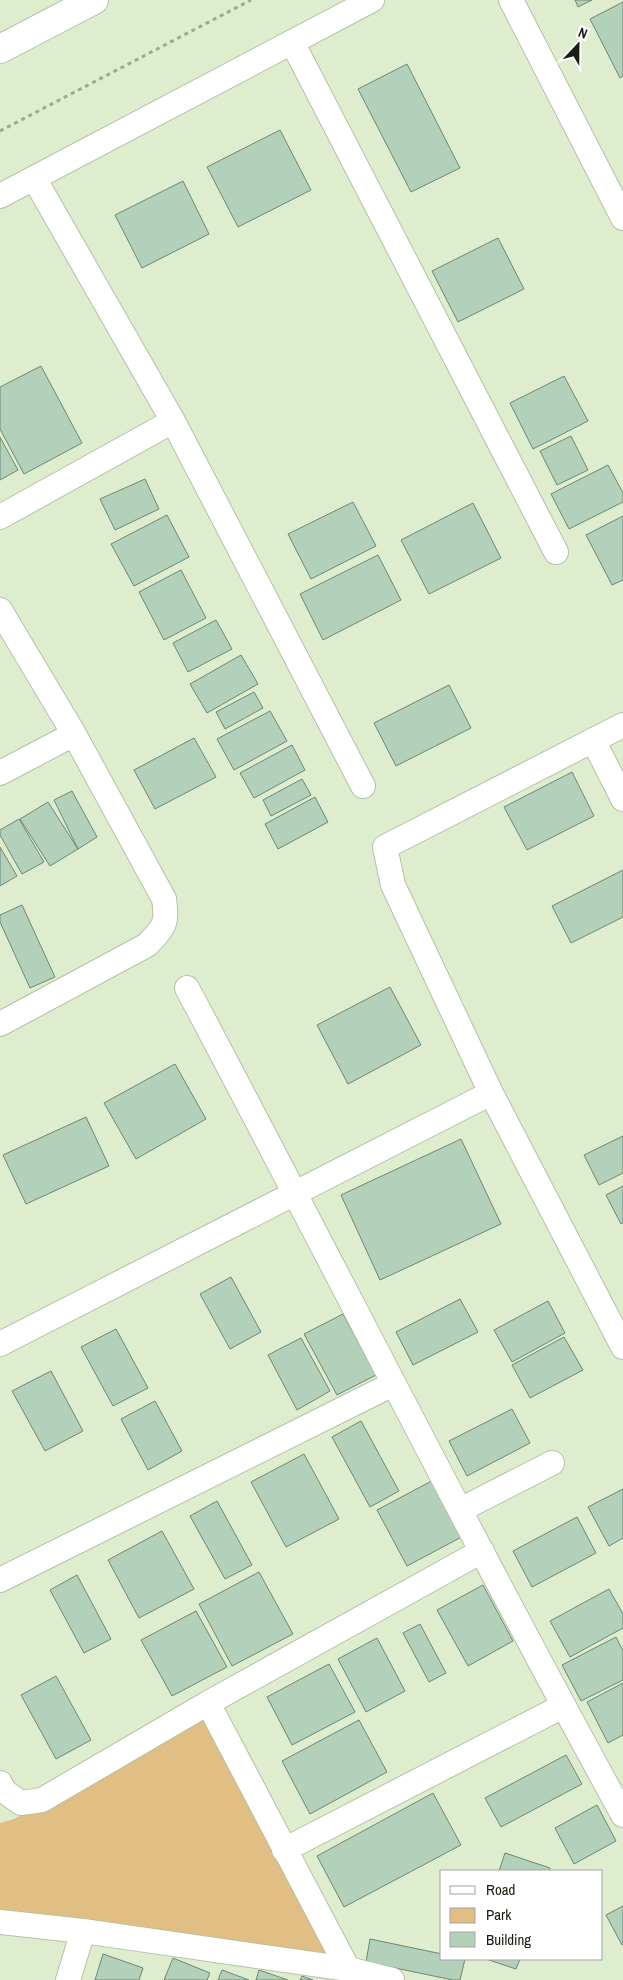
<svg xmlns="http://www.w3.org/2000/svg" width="623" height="1980" font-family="'Archivo Narrow',sans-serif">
<rect width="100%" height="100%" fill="#deedce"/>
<!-- green -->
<path fill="#e1be84" d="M205 1713 334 1957 0 1916V1823L14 1819Z"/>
<!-- building -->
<path fill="#b2d0ba" stroke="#6c8874" d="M575 0H592L578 7Z
M623 2V76L620 78 590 19Z
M407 64 460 168 411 192 358 89Z
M280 130 311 190 238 227 207 167Z
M183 181 209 234 142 268 115 215Z
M498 238 524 289 458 322 432 271Z
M41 366 82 443 24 474 0 429V387Z
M564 376 588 421 533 449 510 403Z
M571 436 588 470 557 485 540 451Z
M0 437 18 470 0 480Z
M608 465 623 493V502L569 529 551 494Z
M145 479 159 509 115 530 100 499Z
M353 502 376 546 311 579 288 534Z
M473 503 501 558 429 594 401 540Z
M167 515 189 557 134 586 111 544Z
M623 516V580L612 585 586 535Z
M378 555 401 600 323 640 300 594Z
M181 570 206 618 164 640 139 592Z
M216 620 232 649 188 672 173 643Z
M241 655 258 684 207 713 190 684Z
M449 685 471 728 396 766 374 723Z
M254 692 263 708 225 729 216 712Z
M270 711 287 741 234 770 217 739Z
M194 738 216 777 155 809 134 770Z
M292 745 305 770 254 798 240 773Z
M572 772 594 816 527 850 504 807Z
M302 779 311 795 271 816 263 800Z
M72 791 97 837 78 849 54 800Z
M315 797 328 822 278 849 265 824Z
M48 802 78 849 50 866 20 819Z
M19 819 44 862 22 874 0 835V830Z
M0 847 17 876 0 886Z
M623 870V917L571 943 552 906Z
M22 905 55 977 30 988 0 922V915Z
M390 987 421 1045 348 1084 317 1025Z
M175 1064 206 1119 136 1159 104 1103Z
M86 1117 109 1166 26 1204 3 1155Z
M623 1136V1173L599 1185 584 1155Z
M461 1139 501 1224 380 1280 341 1195Z
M623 1186V1223L621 1224 606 1195Z
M231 1277 261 1332 230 1349 200 1294Z
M460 1299 478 1332 413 1365 396 1332Z
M548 1301 565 1333 512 1362 494 1330Z
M343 1314 376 1375 337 1395 304 1334Z
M116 1329 148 1388 113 1406 81 1347Z
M564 1337 583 1370 530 1398 512 1365Z
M301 1338 330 1391 297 1410 268 1355Z
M51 1371 83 1431 45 1451 12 1391Z
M155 1401 182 1451 148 1470 121 1419Z
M512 1409 530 1443 467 1476 449 1441Z
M361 1421 399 1491 370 1507 332 1437Z
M304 1454 339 1519 286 1547 251 1482Z
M439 1477 469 1533 407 1566 377 1510Z
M623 1489V1538L609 1546 588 1507Z
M217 1501 252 1565 225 1579 190 1516Z
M577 1517 596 1553 532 1587 513 1551Z
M162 1531 194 1589 139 1618 108 1560Z
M259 1572 293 1634 232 1666 199 1604Z
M77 1575 111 1639 84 1653 50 1590Z
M483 1585 513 1641 468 1666 437 1610Z
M609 1589 623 1614V1628L570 1657 550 1621Z
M196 1611 227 1667 172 1696 141 1640Z
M420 1624 446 1673 429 1682 403 1633Z
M616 1637 623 1651V1680L581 1701 562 1665Z
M377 1638 405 1691 366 1712 338 1659Z
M329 1664 355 1712 292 1745 267 1697Z
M56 1676 91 1740 56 1759 21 1695Z
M623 1683V1735L608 1743 587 1702Z
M359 1720 387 1772 310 1814 282 1761Z
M566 1755 582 1784 501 1827 485 1798Z
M433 1793 461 1845 344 1907 317 1856Z
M597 1805 616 1841 574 1864 555 1828Z
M505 1853 550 1868 549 1871H499Z
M623 1906V1944L622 1945 606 1915Z
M370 1939 442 1954V1959H465L460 1980H453L366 1962Z
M103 1954 143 1968 139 1980H95Z
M173 1958 210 1973 207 1980H164Z
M486 1959H520L516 1969Z
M222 1970 249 1980H218Z
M259 1970 288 1980H256Z
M302 1976 313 1980H300Z"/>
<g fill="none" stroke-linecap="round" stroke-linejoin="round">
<!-- street casing -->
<g stroke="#b3c2a4" stroke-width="26">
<path id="street" d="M511 0 623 218
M292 42 556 552
M34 178 173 421 363 786
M0 196 372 0
M0 517 173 421
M0 610 74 734 164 899C168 924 164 927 147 945L0 1024
M623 725 385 847 393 885 491 1093 623 1347
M593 740 623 799
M0 773 74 734
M187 988C333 1263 473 1542 623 1815
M0 1344 491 1093
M460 1510 552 1463
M0 1580 393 1384
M208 1703 348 1969
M0 1783 4 1791 21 1803 42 1800 208 1703 482 1551
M284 1850 563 1706
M0 1922 83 1931 348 1969 392 1980
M68 1980 83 1931"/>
</g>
<!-- secondary casing -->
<g stroke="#b3c2a4" stroke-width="30">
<path id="secondary" d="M0 49 94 0"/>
</g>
<!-- path -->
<path stroke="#9da990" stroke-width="3" stroke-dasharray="4 4" stroke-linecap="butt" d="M0 131 251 0"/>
<!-- street -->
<use href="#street" stroke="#fff" stroke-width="24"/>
<!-- secondary -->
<use href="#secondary" stroke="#fff" stroke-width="28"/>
</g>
<!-- legend -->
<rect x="440" y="1870" width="162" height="90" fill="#ffffff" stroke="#a3a5a1"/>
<rect x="450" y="1886" width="25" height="8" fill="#ffffff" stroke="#a3a5a1"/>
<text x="486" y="1895" font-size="15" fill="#181e13">Road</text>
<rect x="450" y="1908" width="25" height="15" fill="#e1be84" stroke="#a3a5a1"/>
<text x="486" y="1920" font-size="15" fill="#181e13">Park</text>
<rect x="450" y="1932" width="25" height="15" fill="#b2d0ba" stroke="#a3a5a1"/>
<text x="486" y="1945" font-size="15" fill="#181e13">Building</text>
<!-- north arrow -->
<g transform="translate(578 45) rotate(22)" stroke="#ffffff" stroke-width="4" paint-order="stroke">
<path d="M0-4L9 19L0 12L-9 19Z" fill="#181e13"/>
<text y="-8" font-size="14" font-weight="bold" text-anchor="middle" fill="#181e13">N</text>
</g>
</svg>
